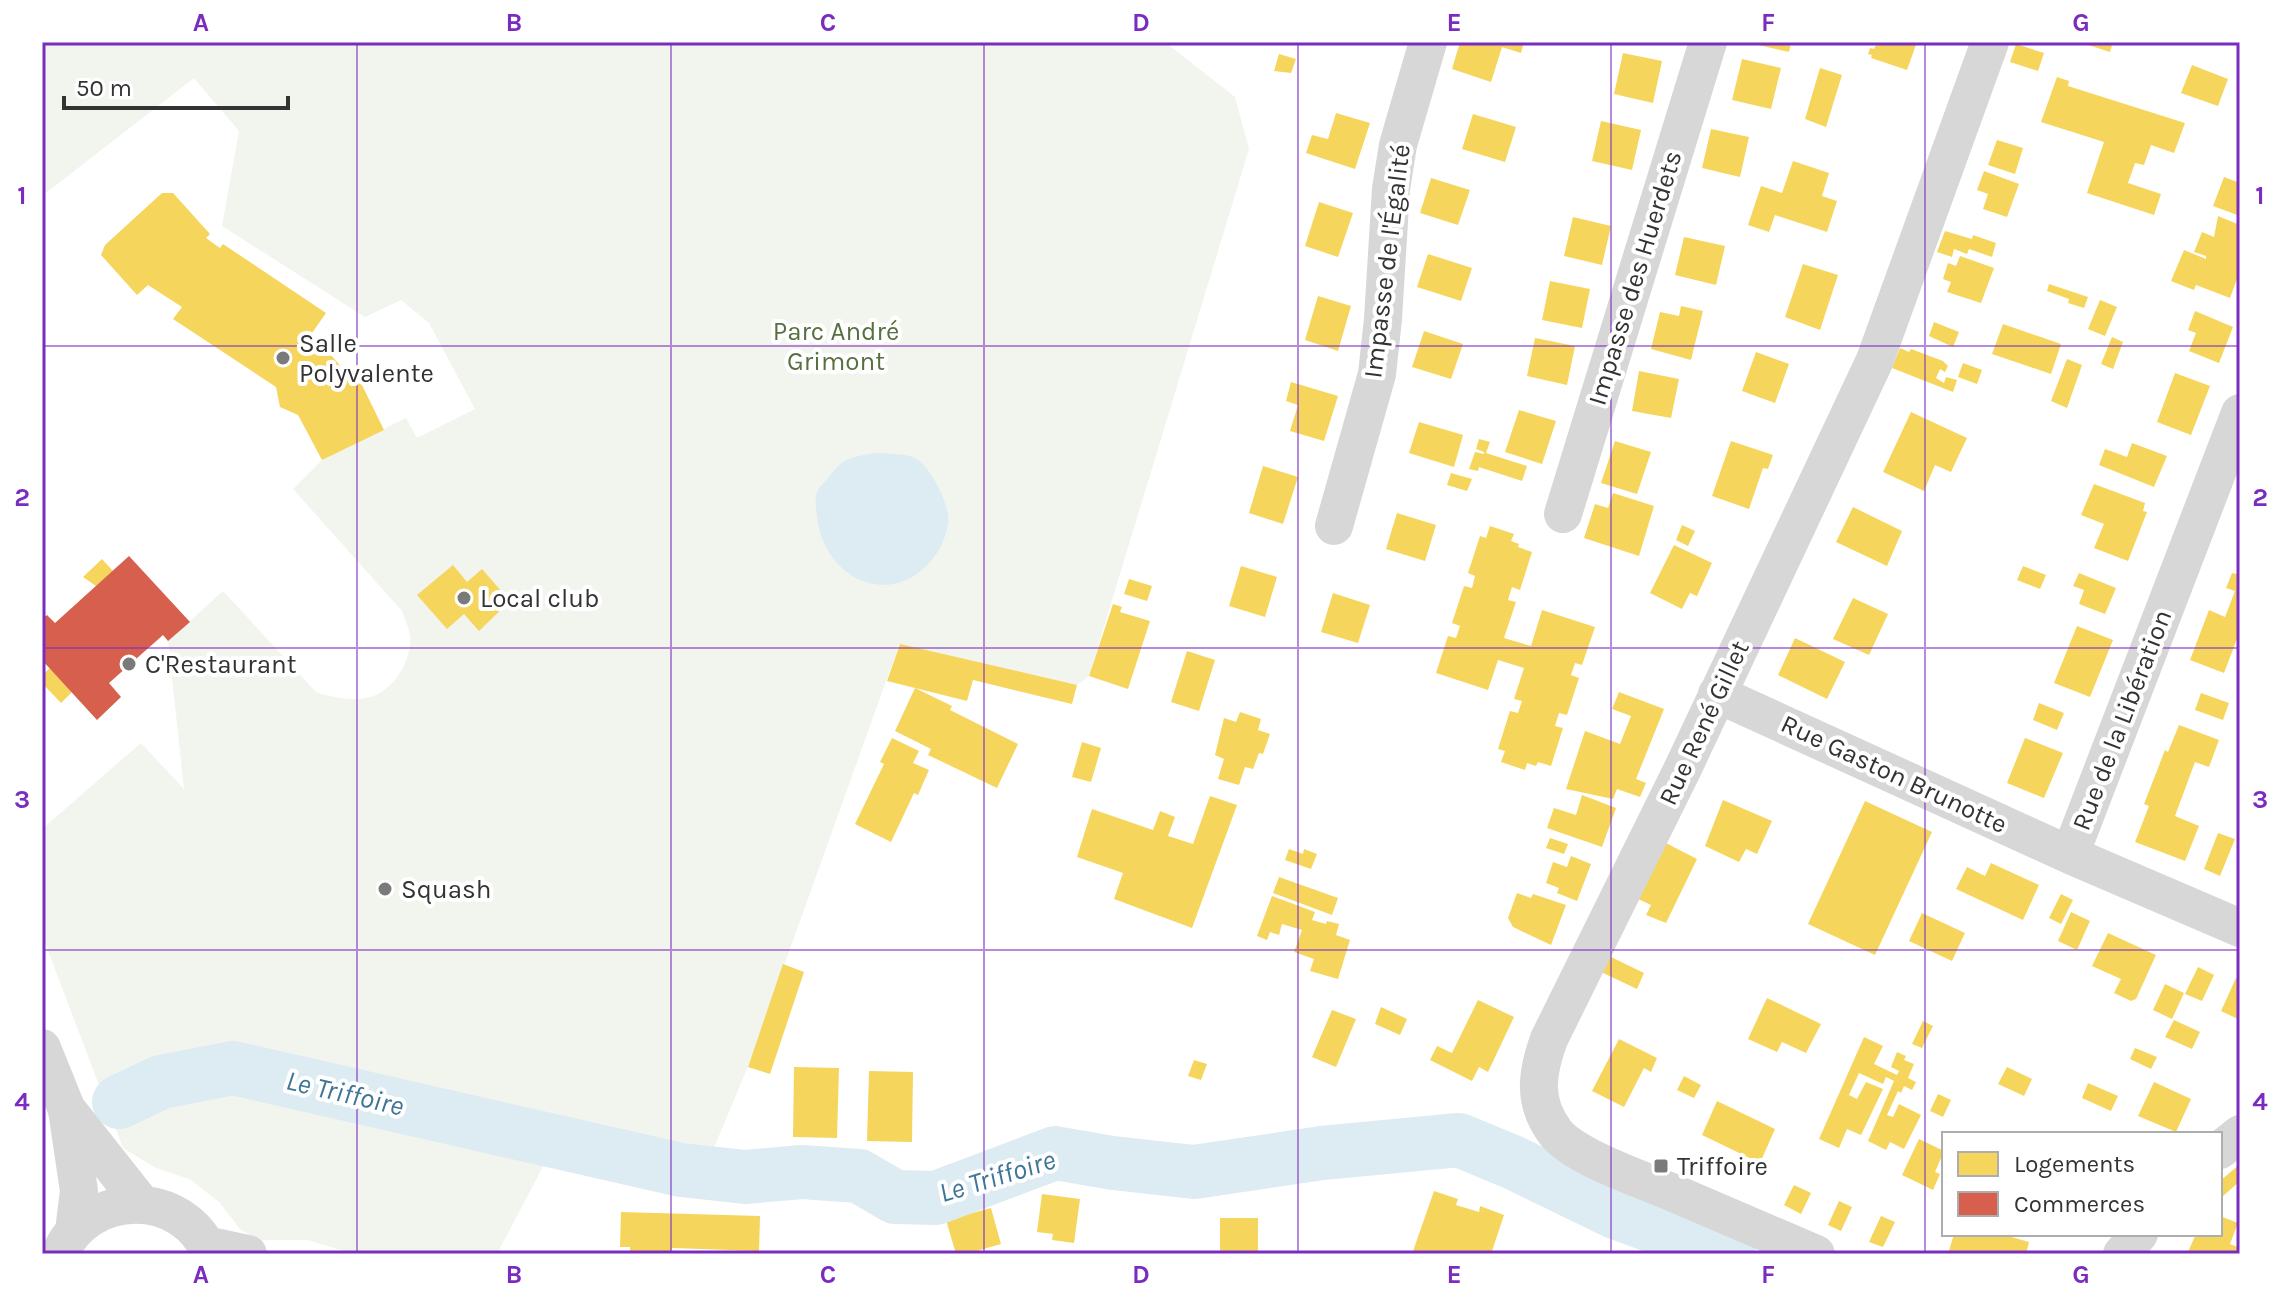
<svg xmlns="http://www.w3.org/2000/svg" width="2282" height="1296" font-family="Karla,sans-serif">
<rect width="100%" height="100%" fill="#fff"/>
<!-- green -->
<path fill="#f1f5ed" d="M42 42H1165L1235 97 1249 149 1089 676 1077 685 899 645 748 1066 704 1172 556 1142 497 1254H354L308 1240H259L240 1229 220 1203 191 1180 154 1167 123 1148 42 935V829L141 743 184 789 168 641 223 591 316 692C330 697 351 701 366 698 393 693 412 661 410 636 409 628 405 619 402 611L293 489 322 460 406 418 417 438 475 409 429 323 401 300 365 317 222 226 239 131 194 78 42 196Z"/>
<!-- water -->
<path fill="#ddebf3" d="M875 453C887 454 907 453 917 459 931 468 951 507 948 523 947 534 941 548 934 557 894 610 828 581 818 523 817 514 814 500 817 492 819 488 825 482 828 478 833 472 839 464 845 461 854 456 865 455 875 453Z"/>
<!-- homes -->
<path fill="#f6d55c" d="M1460 42H1524L1521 53 1502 47 1491 82 1452 69Z
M1746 42H1791L1789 52Z
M1877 42H1917L1907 70 1871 58 1872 55 1868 54 1870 48 1874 49Z
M2079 42H2113L2110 52Z
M2016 44 2044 53 2038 71 2010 62Z
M1623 53 1662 61 1653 103 1614 94Z
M1279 54 1296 59 1291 73 1274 71Z
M1742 59 1781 68 1771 109 1732 100Z
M2192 65 2228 79 2218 106 2181 93Z
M1820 68 1842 75 1826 127 1805 119Z
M2057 77 2069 81 2068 86 2185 123 2174 153 2151 145 2144 165 2135 163 2128 183 2161 194 2154 215 2087 193 2104 142 2041 122Z
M1336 113 1370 123 1355 169 1306 153 1312 135 1328 139Z
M1473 114 1516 127 1505 162 1462 149Z
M1601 121 1641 130 1632 170 1592 161Z
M1711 129 1749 137 1740 177 1702 168Z
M1997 140 2023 148 2015 174 1988 165Z
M1793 161 1829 173 1822 196 1837 201 1827 232 1775 215 1769 232 1748 225 1761 186 1782 193Z
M1984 171 2019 184 2007 217 1983 209 1988 194 1977 190Z
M2224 177 2240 183V216L2213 206Z
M1431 178 1470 190 1458 225 1420 213Z
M162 193H173L210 234 206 238 220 248 223 244 326 313 312 333 356 384 361 383 384 430 322 460 298 415 280 407 276 387 173 319 182 307 148 285 137 295 101 255 105 245Z
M1319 202 1353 213 1338 257 1305 246Z
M2218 216 2240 225V271L2230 298 2196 285 2194 290 2171 281 2184 250 2206 259V256L2194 252 2202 232 2214 237Z
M1573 217 1611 226 1602 265 1564 256Z
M1945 231 1972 239 1973 235 1996 243 1992 257 1969 249 1967 254 1954 249 1952 257 1937 252Z
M1684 237 1725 246 1716 285 1675 275Z
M1428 254 1472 268 1461 301 1417 287Z
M1960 256 1994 268 1981 303 1947 292 1951 282 1943 279 1948 263 1956 266Z
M1803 264 1838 275 1820 330 1785 317Z
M1550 281 1590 289 1582 328 1542 320Z
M2049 284 2088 297 2084 308 2068 303 2069 299 2047 291Z
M1318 296 1351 306 1338 351 1305 340Z
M2100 300 2117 307 2105 336 2088 329Z
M1681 306 1703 311 1691 360 1651 349 1660 312 1679 316Z
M2195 311 2233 327 2219 363 2189 351 2196 333 2188 330Z
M1934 322 1959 332 1953 347 1929 336Z
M2003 324 2061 344 2051 374 1992 354Z
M1424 331 1463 344 1451 379 1412 367Z
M2112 337 2123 342 2113 369 2101 364Z
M1535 338 1575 346 1567 385 1527 376Z
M1900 348 1909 352 1911 349 1943 361 1948 366 1945 372 1940 369 1936 378 1944 383 1946 377 1957 380 1953 392 1892 368Z
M1756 352 1789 364 1775 403 1742 391Z
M2067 359 2082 365 2067 408 2051 401Z
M1963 363 1982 370 1977 384 1958 377Z
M1639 371 1679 379 1671 418 1632 411Z
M2175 373 2210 386 2191 435 2157 422Z
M1291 382 1338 396 1324 441 1290 431 1298 405 1286 401Z
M1519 410 1556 421 1542 464 1505 452Z
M1911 412 1967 438 1951 472 1935 465 1924 491 1883 472Z
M1419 422 1463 435 1454 467 1409 453Z
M1479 439 1490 442 1486 453 1527 466 1522 481 1479 467 1478 471 1469 469 1475 452 1484 454V452L1476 449Z
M1615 441 1651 452 1637 494 1601 483Z
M1731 441 1773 455 1768 469 1763 468 1749 509 1712 496Z
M2132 443 2167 456 2154 487 2099 465 2105 449 2127 457Z
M1263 466 1298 477 1283 524 1249 513Z
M1451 473 1472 479 1467 491 1447 485Z
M2094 484 2145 503 2143 511 2147 512 2128 561 2094 548 2104 524 2081 515Z
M1613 493 1654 506 1639 556 1584 538 1595 504 1608 508Z
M1853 507 1902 531 1887 566 1836 542Z
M1397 513 1436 525 1425 561 1386 549Z
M1682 525 1695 531 1688 546 1676 540Z
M1490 526 1514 534 1511 541 1519 544 1518 547 1532 552 1520 590 1512 587 1508 600 1516 602 1504 638 1531 646 1542 610 1595 627 1582 665 1575 663 1571 675 1579 678 1567 715 1559 713 1555 726 1563 728 1551 766 1538 762 1536 766 1527 763 1525 770 1501 762 1505 751 1498 749 1510 711 1518 713 1522 701 1514 699 1524 668 1498 660 1488 690 1436 673 1448 636 1456 638 1460 626 1452 623 1464 586 1472 588 1475 576 1468 573 1480 536 1486 538Z
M1674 545 1712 563 1697 596 1690 593 1682 609 1650 593Z
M102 559 113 571 96 586 83 577Z
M453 565 467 582 482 569 510 601 479 631 464 614 447 629 417 595Z
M1241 566 1277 577 1265 617 1229 606Z
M2023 566 2046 575 2040 589 2017 580Z
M2240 567V631L2224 673 2190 660 2209 610 2225 617 2235 591 2226 588 2232 573 2237 574Z
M2079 573 2116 588 2105 614 2079 604 2084 590 2073 586Z
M1129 579 1152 586 1147 601 1124 594Z
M1333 593 1370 605 1358 643 1321 632Z
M1853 598 1888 614 1869 655 1833 639Z
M1113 604 1122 607 1120 612 1150 621 1128 689 1089 676Z
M2077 626 2113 640 2090 697 2054 683Z
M1795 638 1845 662 1827 699 1778 675Z
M900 644 1077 685 1072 704 973 680 967 701 887 681Z
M1187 651 1215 660 1199 711 1171 702Z
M50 668 72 692 61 703 42 683V675Z
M915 688 952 706 950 710 1018 744 997 788 928 755 931 749 895 731Z
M1619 692 1664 709 1636 779 1646 783 1640 797 1617 789 1613 799 1566 789 1585 731 1620 744 1631 716 1612 709Z
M2201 693 2229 703 2223 720 2195 710Z
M2039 703 2064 713 2057 730 2033 720Z
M1240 712 1261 719 1258 730 1270 734 1263 754 1259 753 1253 769 1245 767 1239 785 1218 779 1224 759 1215 755 1224 718 1236 722Z
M2179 725 2219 740 2209 767 2195 762 2175 816 2199 826 2185 861 2135 842 2149 806 2144 804 2165 750 2168 752Z
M892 738 919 751 913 763 929 770 918 795 914 793 891 842 855 824 884 764 880 762Z
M2025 738 2063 753 2044 798 2007 783Z
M1082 742 1101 748 1091 782 1072 777Z
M1582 795 1616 808 1602 847 1547 828 1554 808 1576 815Z
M1210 796 1237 805 1192 928 1114 899 1123 873 1077 857 1092 809 1153 830 1160 811 1175 817 1168 836 1193 844Z
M1723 800 1772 821 1757 854 1746 849 1739 862 1705 846Z
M1865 801 1932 832 1875 955 1808 924Z
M2218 833 2235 839 2220 876 2204 869Z
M1550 838 1568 844 1564 854 1546 848Z
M1664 842 1697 859 1666 923 1646 915 1651 905 1636 898Z
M1289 849 1303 854 1304 849 1317 854 1311 869 1285 860Z
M1571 856 1591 864 1577 901 1557 893 1559 888 1546 883 1553 862 1567 867Z
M1991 863 2039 885 2023 920 1956 889 1967 867 1985 876Z
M1279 877 1338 898 1332 915 1273 893Z
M1517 893 1531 898 1533 894 1566 905 1551 945 1513 927 1508 918Z
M2061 894 2073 900 2061 924 2049 918Z
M1272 896 1315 912 1312 920 1326 924 1327 921 1339 924 1336 935 1350 940 1338 979 1310 971 1314 959 1294 952 1302 930 1282 924 1279 935 1270 932 1267 940 1257 936Z
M2071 912 2090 921 2077 950 2058 941Z
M1922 913 1965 933 1952 961 1909 941Z
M2108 933 2156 955 2136 999 2131 1001 2114 993 2121 979 2092 966Z
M1609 956 1644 973 1637 989 1601 972Z
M783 964 804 972 770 1074 748 1067Z
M2198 967 2214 975 2202 1001 2185 994Z
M2236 978 2240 980V1020L2221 1011Z
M2165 984 2184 993 2172 1019 2153 1010Z
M1767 998 1821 1024 1806 1053 1782 1042 1777 1052 1748 1039Z
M1478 1000 1514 1017 1488 1072 1479 1067 1472 1081 1430 1060 1437 1046 1452 1053Z
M1381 1007 1407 1019 1400 1035 1375 1024Z
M1332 1010 1356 1019 1336 1067 1312 1057Z
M2174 1020 2200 1032 2192 1049 2165 1037Z
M1923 1021 1933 1026 1922 1048 1912 1044Z
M1864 1037 1883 1046 1874 1064 1897 1075 1899 1071 1891 1067 1897 1052 1906 1056 1904 1060 1914 1064 1908 1078 1916 1082 1912 1090 1904 1086 1901 1093 1898 1091 1887 1115 1893 1117 1899 1104 1921 1115 1904 1149 1890 1142 1886 1150 1868 1141 1894 1081 1886 1077 1883 1084 1859 1073 1849 1095 1857 1099 1866 1082 1883 1089 1861 1135 1847 1129 1839 1148 1819 1139Z
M1619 1039 1657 1058 1651 1072 1644 1068 1624 1107 1592 1091Z
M2135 1048 2157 1057 2151 1069 2130 1059Z
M1194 1060 1207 1064 1201 1080 1188 1076Z
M794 1067 839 1068 837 1138 793 1137Z
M2007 1067 2032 1079 2024 1096 1998 1084Z
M869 1071 913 1072 912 1142 867 1141Z
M1684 1076 1701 1085 1694 1098 1677 1090Z
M2154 1082 2191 1099 2176 1132 2138 1116Z
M2088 1083 2118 1096 2111 1111 2082 1098Z
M1938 1094 1951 1100 1943 1117 1930 1111Z
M1717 1101 1775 1129 1760 1163 1702 1135Z
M1919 1139 1944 1151 1935 1172 1940 1174 1933 1190 1902 1175Z
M2240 1164V1181L2222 1197 2220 1195V1181Z
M1794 1185 1811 1193 1801 1214 1784 1205Z
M1434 1191 1458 1199 1456 1205 1479 1212 1480 1206 1504 1215 1491 1254H1412Z
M1042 1194 1080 1199 1074 1243 1052 1240 1053 1234 1037 1232Z
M1839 1201 1852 1207 1841 1231 1828 1225Z
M991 1208 1001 1244 966 1254H956L946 1220Z
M621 1212 760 1216 759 1251 672 1248 671 1254H630V1247H620Z
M1881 1216 1895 1222 1883 1247 1869 1242Z
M2220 1216 2238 1223 2230 1244 2240 1248V1254H2187L2196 1234H2220Z
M1220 1218H1258V1254H1220Z
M1954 1234H2001L2029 1242 2026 1254H1948Z"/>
<!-- shops -->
<path fill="#d6604d" d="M129 556 190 622 168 641 163 635 109 683 121 697 97 720 42 660V619L47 615 55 623Z"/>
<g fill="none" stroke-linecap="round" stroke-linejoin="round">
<!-- river -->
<path stroke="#ddebf3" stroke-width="54" d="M119 1102 161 1082 233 1068 681 1170 745 1177 802 1172 859 1176 895 1197 936 1198 1055 1153 1113 1163 1194 1172 1322 1153 1459 1140 1512 1162 1615 1212 1729 1254"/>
<!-- minor -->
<path stroke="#d7d7d7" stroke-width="38" d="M1563 514 1708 42
M1334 526 1377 374 1383 319 1391 189 1398 145 1428 42
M1717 694 2070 855 2240 928
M2070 855 2240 413
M42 1048 67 1110 79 1191 74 1231
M69 1112 141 1203
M2220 1150 2240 1134
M206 1245 248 1254
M60 1254C87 1189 184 1188 210 1254
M1816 1254C1767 1233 1718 1212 1669 1191 1640 1179 1573 1156 1555 1132 1532 1101 1537 1072 1549 1039L1684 766 1875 360 1990 42
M2122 1254 2139 1234"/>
</g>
<!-- grid -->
<path fill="none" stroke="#7b2cbf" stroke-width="2" stroke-opacity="0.55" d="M357 42V1254M671 42V1254M984 42V1254M1298 42V1254M1611 42V1254M1925 42V1254M42 346H2240M42 648H2240M42 950H2240"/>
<!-- markers -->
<g fill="#7a7a7a" stroke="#fff" stroke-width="3">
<circle cx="283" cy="358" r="8"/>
<circle cx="464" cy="598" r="8"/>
<circle cx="129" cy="664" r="8"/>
<circle cx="385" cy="889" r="8"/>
<rect x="1653" y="1158" width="16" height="16" rx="4"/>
</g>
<g text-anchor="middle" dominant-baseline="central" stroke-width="8" stroke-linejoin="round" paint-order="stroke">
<!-- street labels -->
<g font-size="26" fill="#333" stroke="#fff">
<text transform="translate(1387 261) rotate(-83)">Impasse de l'Égalité</text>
<text transform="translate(1635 278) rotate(-73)">Impasse des Huerdets</text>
<text transform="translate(2122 720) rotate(-69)">Rue de la Libération</text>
<text transform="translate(1704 723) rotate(-65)">Rue René Gillet</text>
<text transform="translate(1894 774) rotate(25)">Rue Gaston Brunotte</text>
</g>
<!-- park labels -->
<g font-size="26" fill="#56703f" stroke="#fff">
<text x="836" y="331">Parc André<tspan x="836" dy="30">Grimont</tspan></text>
</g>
<!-- poi labels -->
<g font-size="26" fill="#333" stroke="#fff" text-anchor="start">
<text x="299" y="343">Salle<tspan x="299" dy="30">Polyvalente</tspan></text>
<text x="480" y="598">Local club</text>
<text x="145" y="664">C'Restaurant</text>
<text x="401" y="889">Squash</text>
<text x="1677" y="1166">Triffoire</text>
</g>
<!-- water labels -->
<g font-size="28" font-style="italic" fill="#3f7597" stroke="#fff">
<text transform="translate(345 1093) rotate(13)">Le Triffoire</text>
<text transform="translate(997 1176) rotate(-17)">Le Triffoire</text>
</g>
</g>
<!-- border -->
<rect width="2282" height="1296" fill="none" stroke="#ffffff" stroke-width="88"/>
<!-- legend -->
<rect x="1942" y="1132" width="280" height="104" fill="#ffffff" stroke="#adadad" stroke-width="2"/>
<rect x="1958" y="1152" width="40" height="24" fill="#f6d55c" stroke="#adadad" stroke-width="2"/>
<text x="2014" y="1172" font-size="24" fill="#333333">Logements</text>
<rect x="1958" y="1192" width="40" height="24" fill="#d6604d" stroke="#adadad" stroke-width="2"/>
<text x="2014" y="1212" font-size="24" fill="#333333">Commerces</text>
<!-- scale -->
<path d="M64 96v12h224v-12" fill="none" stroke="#333333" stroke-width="4"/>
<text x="76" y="96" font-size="24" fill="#333333" stroke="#ffffff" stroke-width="6" paint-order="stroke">50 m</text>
<rect x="44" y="44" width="2194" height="1208" fill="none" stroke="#7b2cbf" stroke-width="3"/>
<g font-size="26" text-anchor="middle" font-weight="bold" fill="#7b2cbf">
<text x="201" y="31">A</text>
<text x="514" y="31">B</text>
<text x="828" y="31">C</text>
<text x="1141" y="31">D</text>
<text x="1454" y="31">E</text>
<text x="1768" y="31">F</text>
<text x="2081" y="31">G</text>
<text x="22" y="204">1</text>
<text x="2260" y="204">1</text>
<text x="22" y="506">2</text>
<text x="2260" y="506">2</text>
<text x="22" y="808">3</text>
<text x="2260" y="808">3</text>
<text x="22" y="1110">4</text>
<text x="2260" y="1110">4</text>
<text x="201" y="1283">A</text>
<text x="514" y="1283">B</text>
<text x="828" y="1283">C</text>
<text x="1141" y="1283">D</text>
<text x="1454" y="1283">E</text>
<text x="1768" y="1283">F</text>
<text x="2081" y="1283">G</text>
</g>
</svg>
